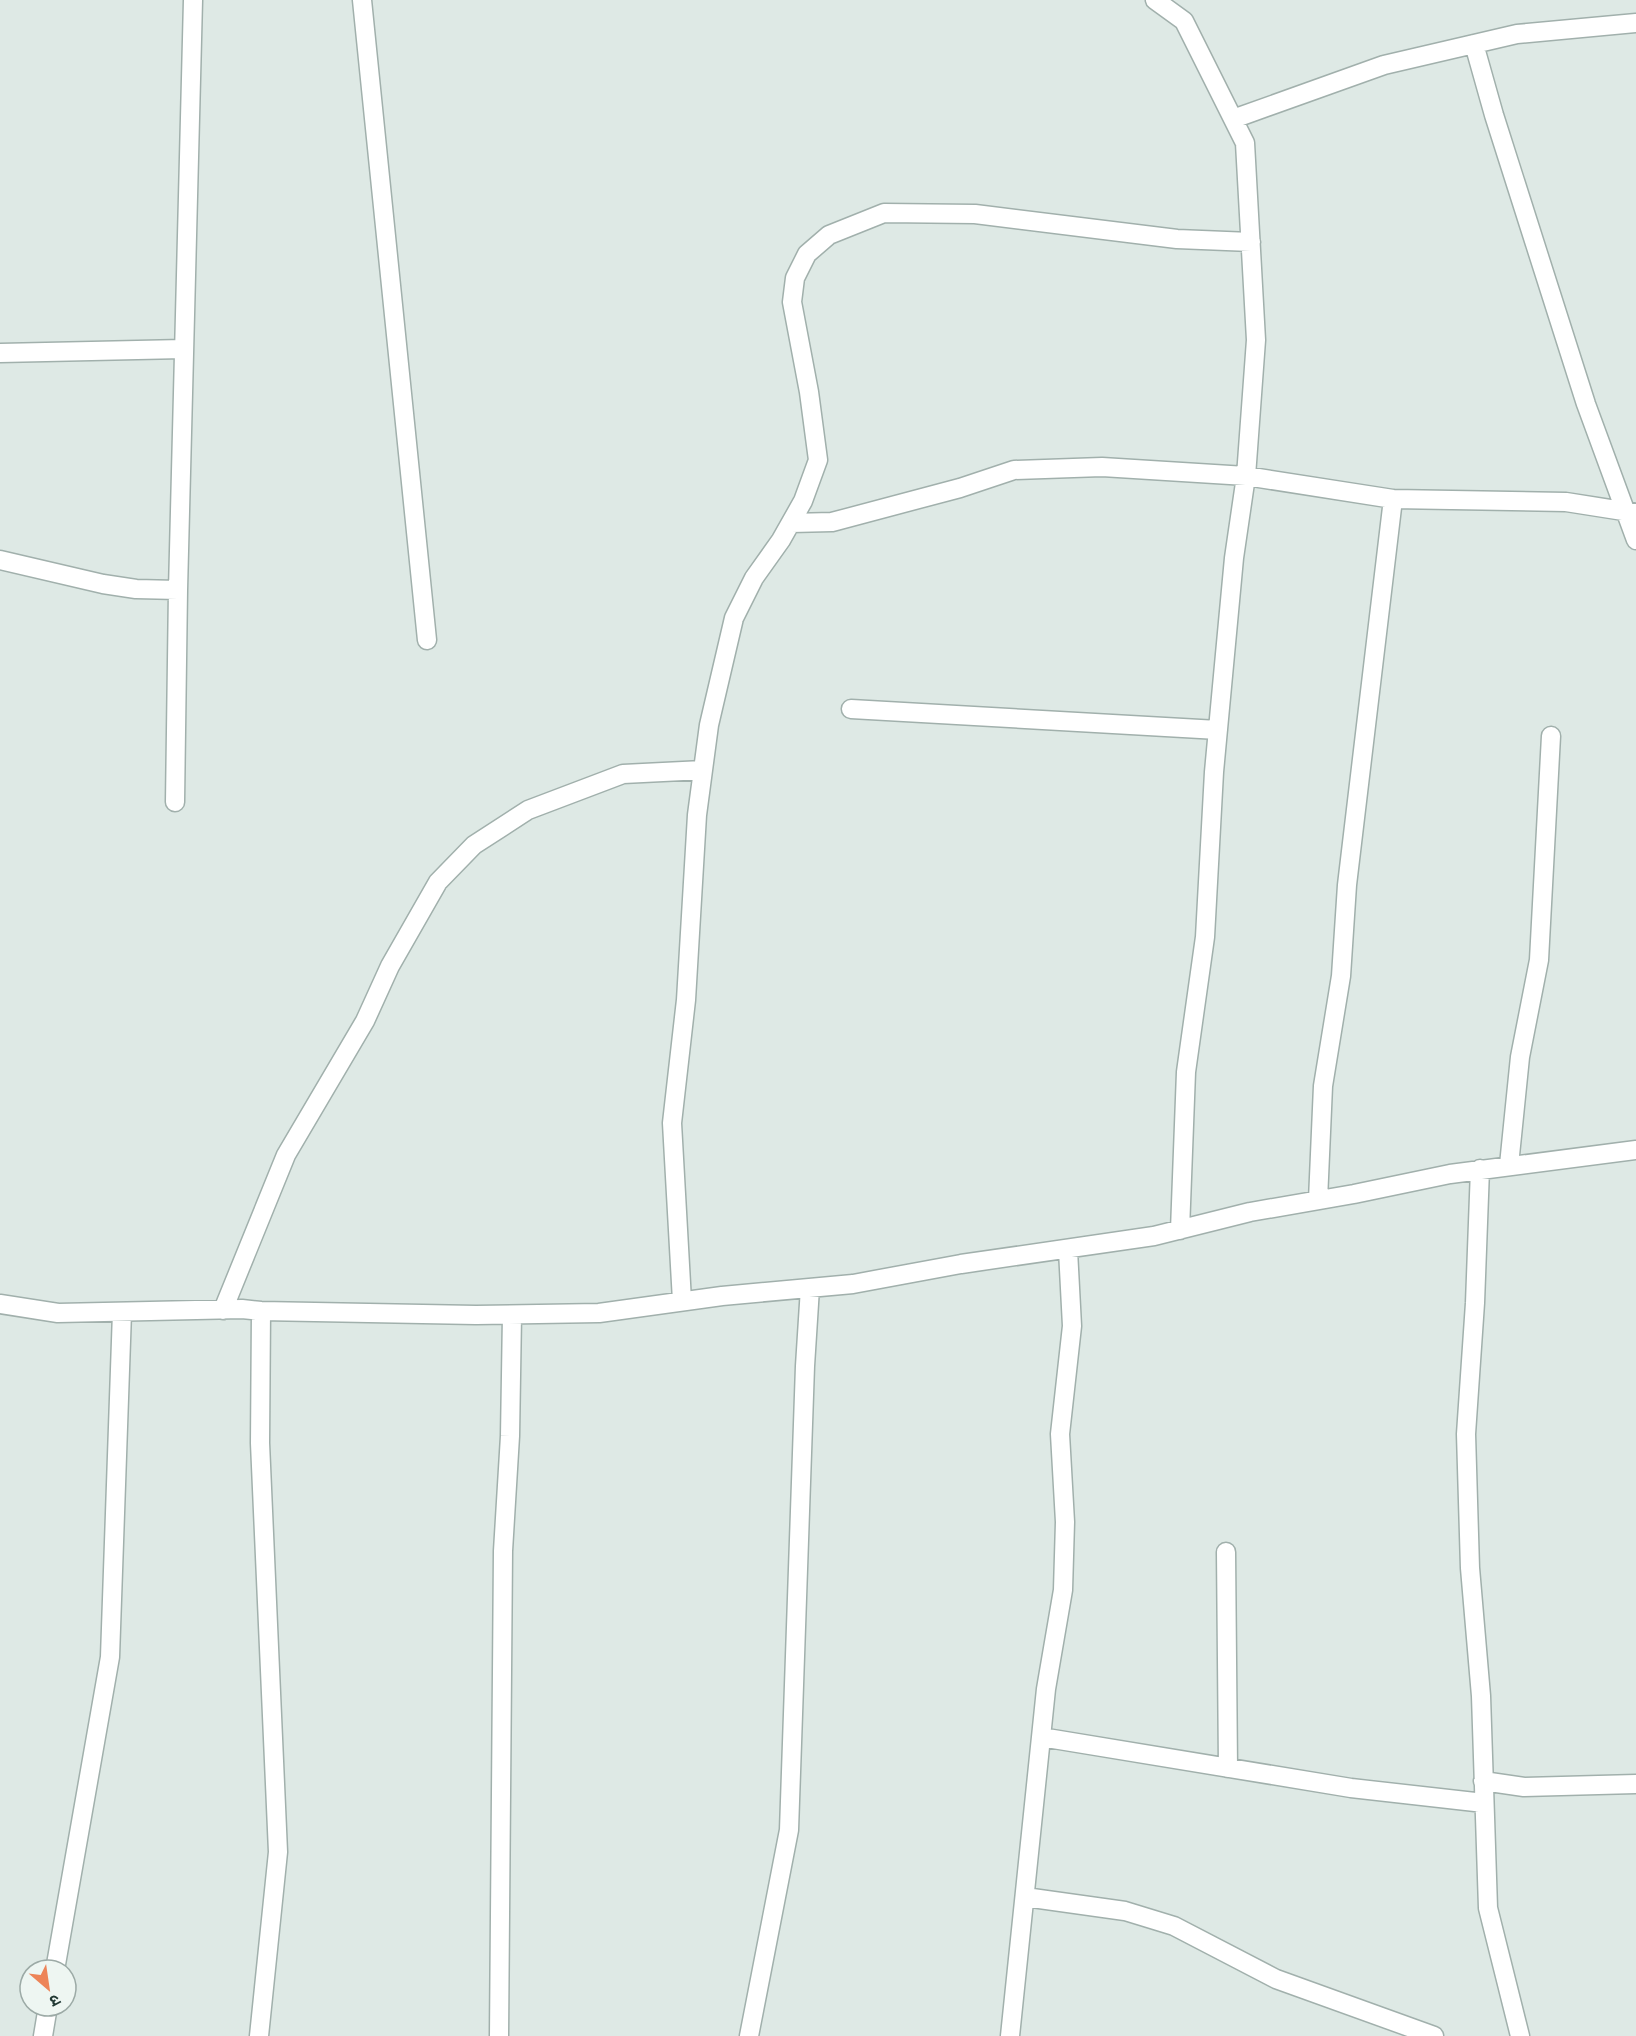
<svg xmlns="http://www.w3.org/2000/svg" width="1636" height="2036" font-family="Ubuntu,'Noto Sans Devanagari',sans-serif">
<rect width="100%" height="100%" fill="#dee9e5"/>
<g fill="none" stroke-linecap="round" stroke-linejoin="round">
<!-- minor casing -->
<g stroke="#a1b0ac" stroke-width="21">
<path id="minor" d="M362 0 427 640
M1155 0 1184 21 1245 143 1256 340 1246 476 1234 558 1214 772 1205 937 1186 1072 1180 1230
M1474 44 1494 115 1586 404 1636 540
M1233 119 1384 65 1517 34 1636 23
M0 353 183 349
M791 523 832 522 960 488 1014 470 1102 467 1246 476 1393 499 1566 502 1636 513
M0 560 103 584 136 589 178 590 193 0
M851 709 1218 730
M175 802 178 590
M1509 1165 1520 1057 1539 960 1551 736
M1480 1169 1475 1303 1466 1434 1470 1568 1481 1696 1488 1908 1520 2036
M1318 1200 1323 1086 1341 976 1347 885 1393 499
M682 1301 672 1123 686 1000 697 815 709 725 734 618 754 578 781 540 803 501 818 460 809 392 792 302 795 278 807 254 829 235 884 213 975 214 1177 239 1251 242
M0 1304 58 1313 242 1309 261 1311 476 1315 599 1313 722 1296 853 1284 961 1264 1154 1236 1250 1212 1354 1194 1450 1174 1636 1150
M223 1310 286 1155 365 1021 390 966 438 882 474 845 528 810 623 774 703 770
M1226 1552 1228 1768
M1041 1737 1351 1788 1484 1803
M1483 1781 1524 1787 1636 1784
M1025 1897 1125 1911 1174 1926 1276 1979 1434 2036
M55 1970 110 1657 122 1312
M43 2036 48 2006
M259 2036 278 1852 260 1443 261 1311
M499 2036 503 1551 510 1436 512 1315
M749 2036 789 1830 805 1366 810 1288
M1010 2036 1046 1689 1063 1590 1065 1522 1060 1434 1072 1326 1068 1250"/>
</g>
<!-- minor -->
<use href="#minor" stroke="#fff" stroke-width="18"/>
</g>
<!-- north arrow -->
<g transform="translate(48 1988) rotate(151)"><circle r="28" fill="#eef6f2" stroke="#9caaa6" stroke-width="1.5"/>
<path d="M0-4.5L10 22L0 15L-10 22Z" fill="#ed8458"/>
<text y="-9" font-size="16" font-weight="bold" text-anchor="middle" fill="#203833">उ</text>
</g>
</svg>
